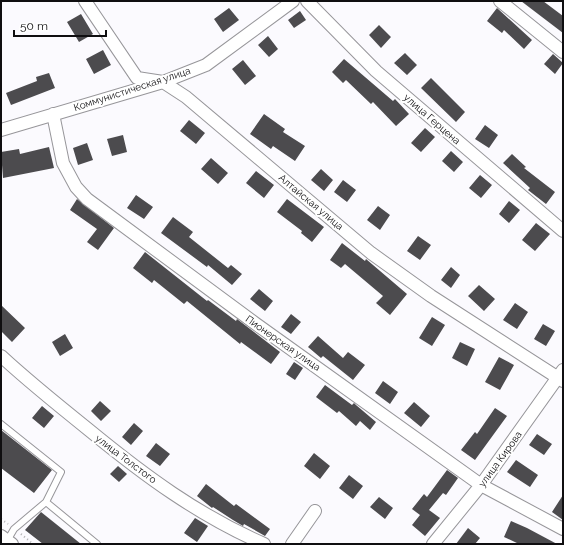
<svg xmlns="http://www.w3.org/2000/svg" width="564" height="545" font-family="Raleway,sans-serif">
<rect width="100%" height="100%" fill="#fbfafe"/>
<!-- building -->
<path fill="#4c4b4e" d="M521 1H543L563 16V33Z
M229 8 239 20 223 32 214 19Z
M497 8 532 40 524 49 504 30 502 33 487 21Z
M300 11 306 20 294 28 288 20Z
M81 14 93 34 79 42 67 22Z
M379 25 391 37 381 48 369 35Z
M268 36 278 49 269 57 258 45Z
M103 50 111 65 94 74 86 59Z
M405 53 417 65 407 75 394 63Z
M553 54 563 63 555 74 544 64Z
M344 59 393 101 395 99 409 114 396 126 373 102 371 104 346 80 343 83 332 72Z
M243 60 256 76 245 85 232 69Z
M49 73 55 88 11 105 6 93 37 81 36 77Z
M431 78 465 112 456 122 421 88Z
M264 114 285 129 283 132 305 146 295 161 273 146 271 149 250 134Z
M189 120 205 133 196 144 180 131Z
M485 125 498 135 489 148 475 139Z
M425 128 435 137 421 152 411 143Z
M123 135 127 152 112 156 107 139Z
M87 143 93 160 78 165 73 148Z
M49 147 54 168 3 178 1 152 19 149 20 154Z
M451 151 463 162 454 172 442 161Z
M512 154 526 167 524 168 555 192 546 204 528 190 530 188 503 163Z
M211 158 228 173 218 184 201 169Z
M321 169 333 180 324 191 311 180Z
M256 171 274 185 264 198 246 183Z
M480 175 492 185 481 198 469 188Z
M343 180 356 190 347 202 334 192Z
M136 195 153 207 144 219 127 208Z
M77 199 114 228 98 250 87 242 97 229 70 210Z
M287 199 324 227 312 242 301 233 302 231 277 212Z
M509 201 520 210 509 223 499 214Z
M378 206 390 215 380 230 367 220Z
M173 217 193 232 189 237 228 268 231 265 242 274 232 285 208 265 207 267 161 233Z
M536 223 550 234 535 251 522 240Z
M418 236 431 245 420 260 407 251Z
M342 243 365 261 366 259 407 294 390 315 376 303 383 296 345 264 341 268 330 260Z
M145 252 207 301 208 300 236 321 237 319 280 352 271 364 241 342 240 344 187 301 184 304 154 280 152 283 133 268Z
M451 267 460 275 451 288 441 280Z
M479 285 495 299 484 311 468 296Z
M259 289 273 301 265 311 250 299Z
M515 303 528 312 517 329 503 320Z
M1 305 25 328 12 342 1 331Z
M291 314 301 322 291 334 281 327Z
M432 317 445 325 432 346 419 338Z
M543 324 555 331 546 346 534 339Z
M65 334 73 348 60 356 52 342Z
M318 336 343 358 348 352 365 365 353 380 323 356 321 358 308 347Z
M460 342 475 349 467 366 452 358Z
M499 357 514 365 500 390 485 382Z
M294 362 303 368 295 380 286 374Z
M383 381 398 392 390 404 375 393Z
M325 385 352 405 354 403 356 405 376 422 370 430 360 421 356 426 339 411 337 413 316 397Z
M100 401 111 411 101 421 91 411Z
M414 402 430 416 421 427 404 413Z
M42 406 54 416 44 428 32 418Z
M495 408 507 416 475 460 461 450 475 432 477 434Z
M134 423 143 431 131 445 122 437Z
M1 430 52 470 34 493 1 468Z
M537 434 552 444 544 455 529 445Z
M156 443 170 454 160 466 146 456Z
M314 453 330 466 320 479 304 466Z
M516 460 538 475 530 487 507 472Z
M118 466 127 474 119 482 110 474Z
M447 470 458 478 446 495 443 493 429 510 440 518 425 536 412 525 420 515 412 509 424 494 427 497Z
M349 475 363 486 353 499 339 488Z
M206 484 234 506 236 504 270 529 265 536 244 524 243 526 233 520 213 507 212 508 197 496Z
M563 495V520L552 512Z
M379 497 393 508 385 519 370 507Z
M41 512 81 544H43L25 530Z
M195 518 208 526 197 542 184 533Z
M511 521 527 528 557 544H519L504 537Z
M468 528 480 538 475 544H456Z"/>
<g fill="none" stroke-linecap="round" stroke-linejoin="round">
<!-- service casing -->
<g stroke="#97969a" stroke-width="8">
<path id="service" d="M1 424 61 472 46 502 14 529 7 541
M46 502 97 544"/>
</g>
<!-- minor casing -->
<g stroke="#97969a" stroke-width="14">
<path id="minor" d="M85 1 137 78 163 82 186 97 371 253 431 296 563 381
M307 1 376 71 563 231
M500 1 563 52
M53 114 63 163 76 187 87 199 256 324 481 485 563 529
M1 130 163 82 206 65 293 1
M1 356C29 382 59 406 89 430 145 476 198 515 264 544
M1 536 12 544
M292 544 315 511
M433 544 481 485 563 370"/>
</g>
<!-- path -->
<path stroke="#afaeb1" stroke-width="2" stroke-dasharray="1 3" stroke-linecap="butt" d="M1 519 8 524
M21 534 33 544"/>
<!-- service -->
<use href="#service" stroke="#fff" stroke-width="6"/>
<!-- minor -->
<use href="#minor" stroke="#fff" stroke-width="12"/>
</g>
<g text-anchor="middle" dominant-baseline="central" stroke-width="4" stroke-linejoin="round" paint-order="stroke">
<!-- street labels -->
<g font-size="10" fill="#0f0e10" stroke="#fff">
<text transform="translate(132 89) rotate(-18)">Коммунистическая улица</text>
<text transform="translate(432 119) rotate(41)">улица Герцена</text>
<text transform="translate(311 202) rotate(40)">Алтайская улица</text>
<text transform="translate(283 343) rotate(35)">Пионерская улица</text>
<text transform="translate(126 459) rotate(37)">улица Толстого</text>
<text transform="translate(500 459) rotate(-54)">улица Кирова</text>
</g>
</g>
<!-- border -->
<rect width="564" height="545" fill="none" stroke="#0f0e10" stroke-width="4"/>
<!-- scale -->
<path d="M14 30v6h92v-6" fill="none" stroke="#0f0e10" stroke-width="2"/>
<text x="20" y="30" font-size="12" fill="#0f0e10" stroke="#ffffff" stroke-width="3" paint-order="stroke">50 m</text>
</svg>
